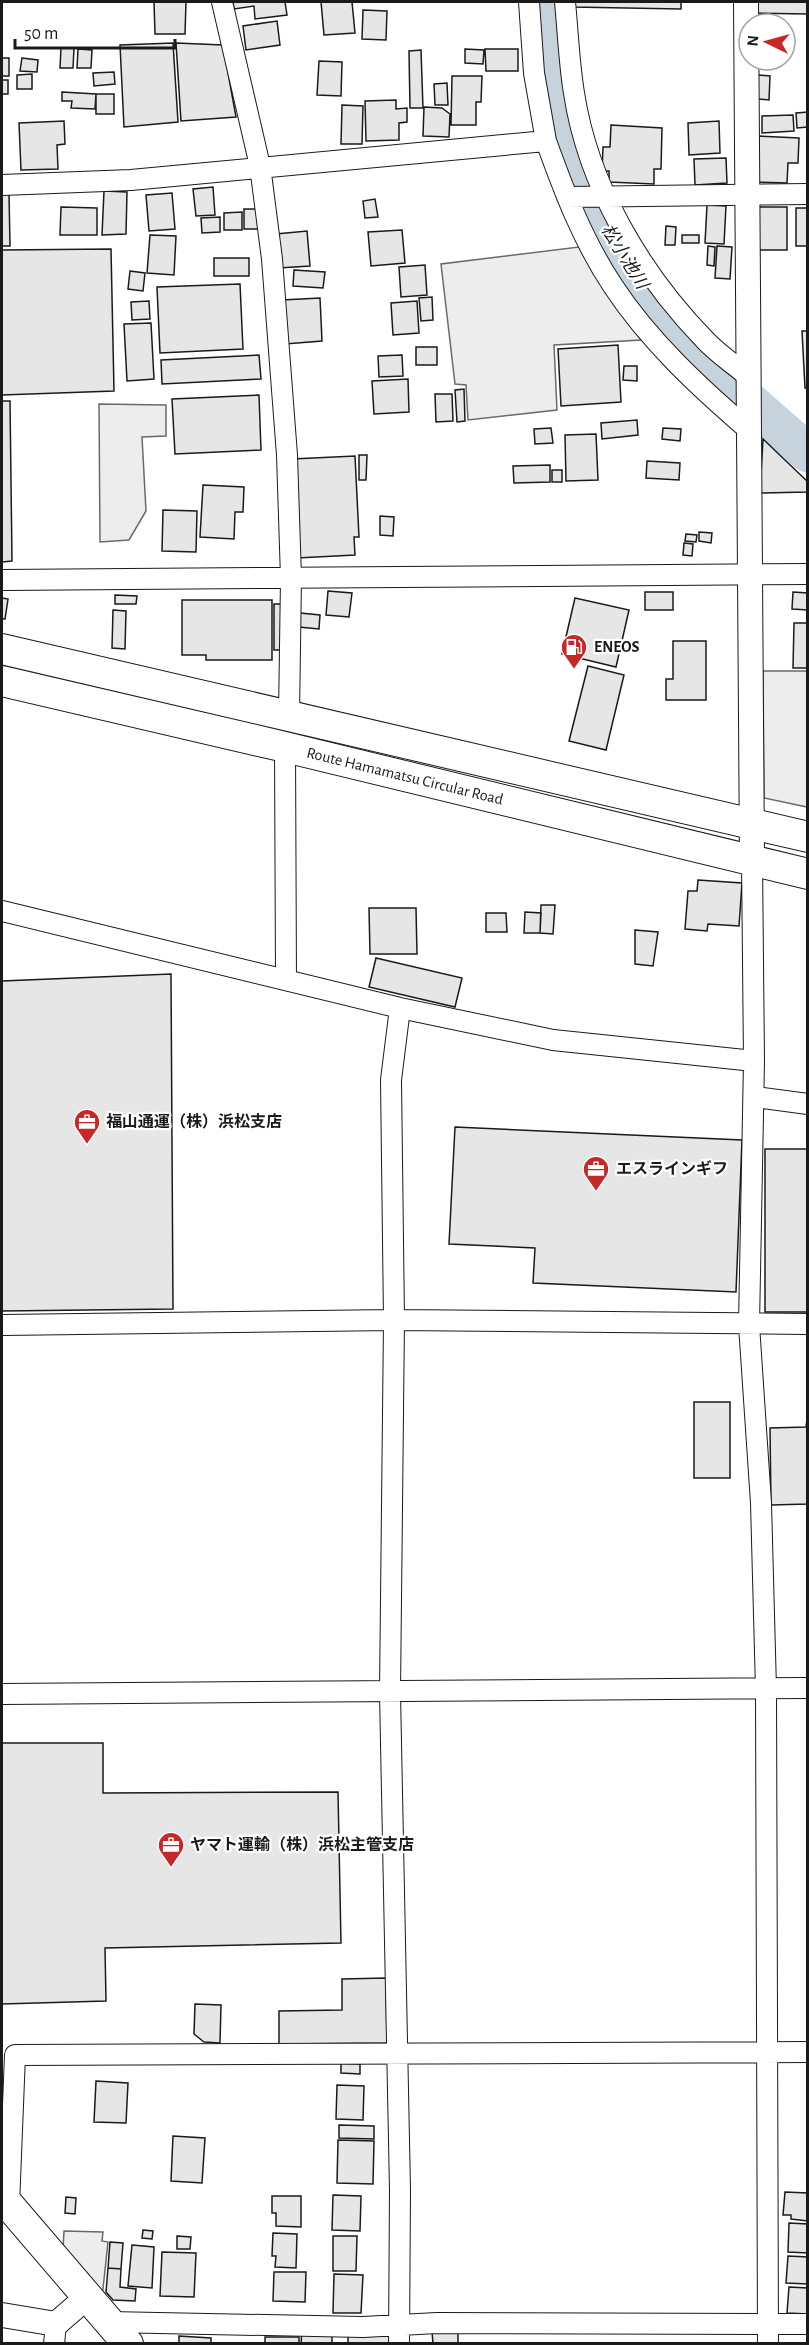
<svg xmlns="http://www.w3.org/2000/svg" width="809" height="2345" font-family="'Alegreya Sans','Noto Sans JP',sans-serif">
<rect width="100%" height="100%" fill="#fff"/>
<!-- parking -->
<path fill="#ededed" stroke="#6a6a6a" stroke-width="1.5" d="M579 247 641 340 554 345 557 410 468 420 466 385 455 384 441 264Z
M99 404 166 405V436L142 437 146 511 129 540 100 542Z
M763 671H807V807L764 798Z
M64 2231 103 2232 102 2241 108 2242 102 2298 63 2249Z"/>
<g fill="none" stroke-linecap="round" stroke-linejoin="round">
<!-- river -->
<path stroke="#c6d2dc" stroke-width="39" d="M550 2C559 106 573 187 633 276 643 290 653 307 665 320 708 368 760 410 808 453"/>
</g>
<!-- building -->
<path fill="#e6e6e6" stroke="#1a1a1a" stroke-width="1.5" d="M154 2H186L185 34H155Z
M233 2H285L287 15 255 19 254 6 234 9Z
M321 2H352L355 33 324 35Z
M573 2H681V9L572 7Z
M755 2H808V14L755 13Z
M363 10 387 11 386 40 362 39Z
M277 21 280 45 246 50 243 26Z
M173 43 178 122 124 127 120 45Z
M176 43 223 45 236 117 181 121Z
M61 48H74L73 68H60Z
M78 49 92 50 91 68H77Z
M465 49 484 50 483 64 465 63Z
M485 49H518V71H486Z
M421 50 423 108H410L409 51Z
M2 58H9V76H2Z
M22 58 38 60 37 72 20 71Z
M319 61 342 62 341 96 317 95Z
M114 72 115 84 94 86 93 73Z
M32 74V89H17V75Z
M758 75 770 76 769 100 758 99Z
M452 76H482L481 102H476V125H451Z
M2 80H8V94H2Z
M447 83 448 105H435L434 84Z
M62 92 96 94 95 109 71 108 72 101H62Z
M96 94H114V114H96Z
M396 100V109L407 108V122L399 123V140L366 141 365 101Z
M342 105 363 106 362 144H341Z
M424 107 442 108 450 114 449 137 423 136Z
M808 112V127L797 128 796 113Z
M793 115 794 131 762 133V116Z
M64 121 65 144 57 145 58 169 21 170 19 123Z
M719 121 720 153 689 155 688 123Z
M611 125 662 128 661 169H654V184L609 182V171H602L603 147H610Z
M759 136 799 138 798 163H788L787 183 757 182Z
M726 158 727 183 695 185 694 159Z
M213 187 215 215 196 216 193 189Z
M104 191 127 192 126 234 102 235Z
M2 193H9L10 246H2Z
M172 193 175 229 149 231 146 195Z
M375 199 378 217 365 218 363 201Z
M707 205 726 206 724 244 705 243Z
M61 207 97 208V235H60Z
M757 207H787V250H757Z
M796 208H808V246H796Z
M244 209H257L258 229H244Z
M242 212V230H224V213Z
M220 217V232L202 233 201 218Z
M666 226 676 227 675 245H665Z
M402 230 405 263 371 266 368 232Z
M307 231 310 266 279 268 276 234Z
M150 235 176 236 174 275 147 273Z
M682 235H699V243H682Z
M708 246 715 247 714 266 707 265Z
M717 246 732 247 730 279 715 278Z
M111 249 114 391 2 395V250Z
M214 258H249V276H214Z
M425 265 427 295 401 297 399 267Z
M294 270 325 272 323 288 293 286Z
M130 271 145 273 143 291 128 289Z
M240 284 243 349 160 353 157 287Z
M432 297 433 320 421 321 419 298Z
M320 298 322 341 285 344 282 300Z
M149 301 150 319 132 320 131 302Z
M417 301 419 333 393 335 391 303Z
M151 323 154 379 127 381 124 324Z
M802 331H808V388H805Z
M618 345 621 402 561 406 558 349Z
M416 347H437V365H416Z
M259 355 261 379 162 384 161 360Z
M402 355 403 376 379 377 378 356Z
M624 366H637V381L623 380Z
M408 379 409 412 374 414 372 381Z
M464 389 465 421 457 422 455 390Z
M435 394H452L453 421 436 422Z
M259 395 261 450 175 454 172 399Z
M2 401H10L12 561 2 562Z
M637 420 638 435 602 439 601 423Z
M551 428 553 443 535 444 534 429Z
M663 428 681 429 680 441 662 439Z
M596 434 598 480 566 481 565 435Z
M763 439 808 482V492L760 493Z
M359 455H367L366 480H359Z
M355 456 359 537H354L355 555 297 558 292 459Z
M647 461 680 463 679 480 646 478Z
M550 465V482L514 483 513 466Z
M552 470H562V482H552Z
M203 485 244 487 243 512H235L234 539 200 537Z
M163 510 197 511 196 552 162 551Z
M380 516 394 517 393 536 380 535Z
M699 532 712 533 711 543 699 541Z
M686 534 697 535 696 542 685 541Z
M684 543 693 544 692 556 683 555Z
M328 591 352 593 349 617 326 615Z
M645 592H673V610H645Z
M793 592 808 593V610L792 609Z
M115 595 137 596 136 604H115Z
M2 598 8 599 5 619H2Z
M575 598 629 610 616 667 562 654Z
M182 600H272V660H206V655H182Z
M274 604H284L283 650H274Z
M113 610 126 611 125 649 112 648Z
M300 613 320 615 319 629 299 627Z
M794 623H808V668H793Z
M673 641H706V700H666V679H673Z
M588 666 624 675 606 750 569 741Z
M698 880 742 883 739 926 708 924 707 931 685 929 688 891H697Z
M541 905H555L553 934 540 933Z
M369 908H416L417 954H370Z
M525 912 541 913 540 933H524Z
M486 913H506L507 932H486Z
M635 930 658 932 653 966 635 964Z
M376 958 462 978 455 1007 369 987Z
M171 974 173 1309 2 1311V981Z
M455 1127 742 1140 736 1292 533 1283 535 1248 449 1244Z
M765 1149H808V1312H765Z
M694 1402H730V1478H694Z
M808 1412V1504L771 1505 770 1428 806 1427Z
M2 1743H103V1793L338 1792 341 1943 105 1948 106 2001 2 2004Z
M386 1978 387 2043 279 2044V2011L342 2010V1979Z
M195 2004 221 2005 220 2043 204 2042 194 2034Z
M341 2063 360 2064V2074L341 2073Z
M96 2081 128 2083 126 2123 94 2122Z
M337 2085 364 2086 363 2120 336 2119Z
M339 2125 374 2126V2139L339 2138Z
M173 2136 205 2138 202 2183 171 2181Z
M338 2140 374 2141 373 2184 337 2183Z
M785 2192 808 2193V2221L791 2219V2215H783Z
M333 2195 361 2196 360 2231 332 2230Z
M272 2196H301V2227L276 2226V2213H272Z
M66 2197 76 2198 75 2214 65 2213Z
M789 2223 808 2224V2253L788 2252Z
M143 2230 153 2231 152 2239 142 2238Z
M273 2233 297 2234 296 2268 275 2267 276 2256H272Z
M177 2236 191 2237 190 2249H177Z
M333 2236H357L356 2271H333Z
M110 2242 123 2243 121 2269 108 2268Z
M132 2245 154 2247 152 2288 128 2286Z
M162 2252 196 2253 194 2297 160 2296Z
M788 2256 808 2257V2284L786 2283Z
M108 2268 121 2269 120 2287 136 2289 135 2301 113 2300 106 2292Z
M274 2272H306L305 2302 273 2301Z
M334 2274 363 2275 361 2313H333Z
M789 2287 808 2288V2314L787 2313Z
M302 2330 332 2331V2344H301Z
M348 2331H393V2344H348Z
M432 2331H458V2344H433Z
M179 2336 211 2338V2344H179Z
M265 2337H299V2344H265Z"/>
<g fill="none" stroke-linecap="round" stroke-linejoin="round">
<!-- minor casing -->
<g stroke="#1a1a1a" stroke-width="22">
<path id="minor" d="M222 2 260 166 272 259 287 455 291 578 289 716
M529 2 534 73 546 141
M565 2C568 32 569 63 574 93 588 185 640 273 705 340 718 354 735 365 750 378
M2 185 131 180 546 141C564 191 583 241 613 286 649 341 700 388 750 431
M567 197 808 194
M2 580 808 574
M285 747 286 979
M2 911 400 1008 553 1040 754 1061 752 861
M754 1061 749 1325 761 1503 766 1689 768 2344
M755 1097 808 1104
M2 1325 394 1320 808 1324
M2 1694 808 1688
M9 2205 15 2055 808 2052
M109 2322 363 2327 437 2323 808 2324
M54 2344 56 2324
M399 2344 400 2190 390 1693 394 1320 391 1080 400 1008"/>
</g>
<!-- tertiary casing -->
<g stroke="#1a1a1a" stroke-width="26">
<path id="tertiary" d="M746 2 752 861
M2 2315 56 2324 86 2298"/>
</g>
<!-- primary casing -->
<g stroke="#1a1a1a" stroke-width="32">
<g id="primary">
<path d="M2 649 808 837"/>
<path id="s1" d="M2 681 285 747 808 874"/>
<path d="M2 2197 128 2344"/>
</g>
</g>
<!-- minor -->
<use href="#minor" stroke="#fff" stroke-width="20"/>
<!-- tertiary -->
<use href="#tertiary" stroke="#fff" stroke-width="24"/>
<!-- primary -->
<use href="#primary" stroke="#fff" stroke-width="30"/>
</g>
<!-- icons -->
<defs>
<g id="fuel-pin" transform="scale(1.35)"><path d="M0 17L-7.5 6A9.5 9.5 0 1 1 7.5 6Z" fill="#c62828" stroke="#fff"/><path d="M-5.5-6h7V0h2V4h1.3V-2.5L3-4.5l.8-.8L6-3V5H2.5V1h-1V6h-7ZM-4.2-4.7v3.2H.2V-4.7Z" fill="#fff"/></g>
<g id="office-pin" transform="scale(1.35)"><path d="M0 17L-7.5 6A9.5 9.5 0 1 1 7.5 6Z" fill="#c62828" stroke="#fff"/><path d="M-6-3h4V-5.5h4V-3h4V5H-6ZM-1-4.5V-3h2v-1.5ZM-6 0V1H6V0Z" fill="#fff"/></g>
</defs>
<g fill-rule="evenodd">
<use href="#fuel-pin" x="574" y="647"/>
<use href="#office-pin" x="87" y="1122"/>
<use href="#office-pin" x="596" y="1169"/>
<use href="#office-pin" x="171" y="1845"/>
</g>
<g text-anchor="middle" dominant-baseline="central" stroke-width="4.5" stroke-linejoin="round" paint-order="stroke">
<!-- poi labels -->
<g font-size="16" font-weight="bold" fill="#1a1a1a" stroke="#fff" text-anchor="start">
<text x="594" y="647">ENEOS</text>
<text x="106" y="1122">福山通運（株）浜松支店</text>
<text x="616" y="1169">エスラインギフ</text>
<text x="190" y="1845">ヤマト運輸（株）浜松主管支店</text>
</g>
<!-- street labels -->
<g font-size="16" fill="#1a1a1a" stroke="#fff">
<text stroke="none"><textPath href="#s1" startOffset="414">Route Hamamatsu Circular Road</textPath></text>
</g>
<!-- water labels -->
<g font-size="18" font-style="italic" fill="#1a1a1a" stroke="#fff">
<text transform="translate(624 257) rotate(58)">松小池川</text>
</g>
</g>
<!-- border -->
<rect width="809" height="2345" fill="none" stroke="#1a1a1a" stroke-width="6"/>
<!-- north arrow -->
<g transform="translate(767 42) rotate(275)"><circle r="28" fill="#ffffff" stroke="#a3a3a3" stroke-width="1.5"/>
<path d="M0-4.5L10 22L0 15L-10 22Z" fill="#c62828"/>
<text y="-9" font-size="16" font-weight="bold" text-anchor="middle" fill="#1a1a1a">N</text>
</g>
<!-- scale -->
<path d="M15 39v9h160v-9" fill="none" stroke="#1a1a1a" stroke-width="3"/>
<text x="24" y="39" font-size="18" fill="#1a1a1a" stroke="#ffffff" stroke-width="4.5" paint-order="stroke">50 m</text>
</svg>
